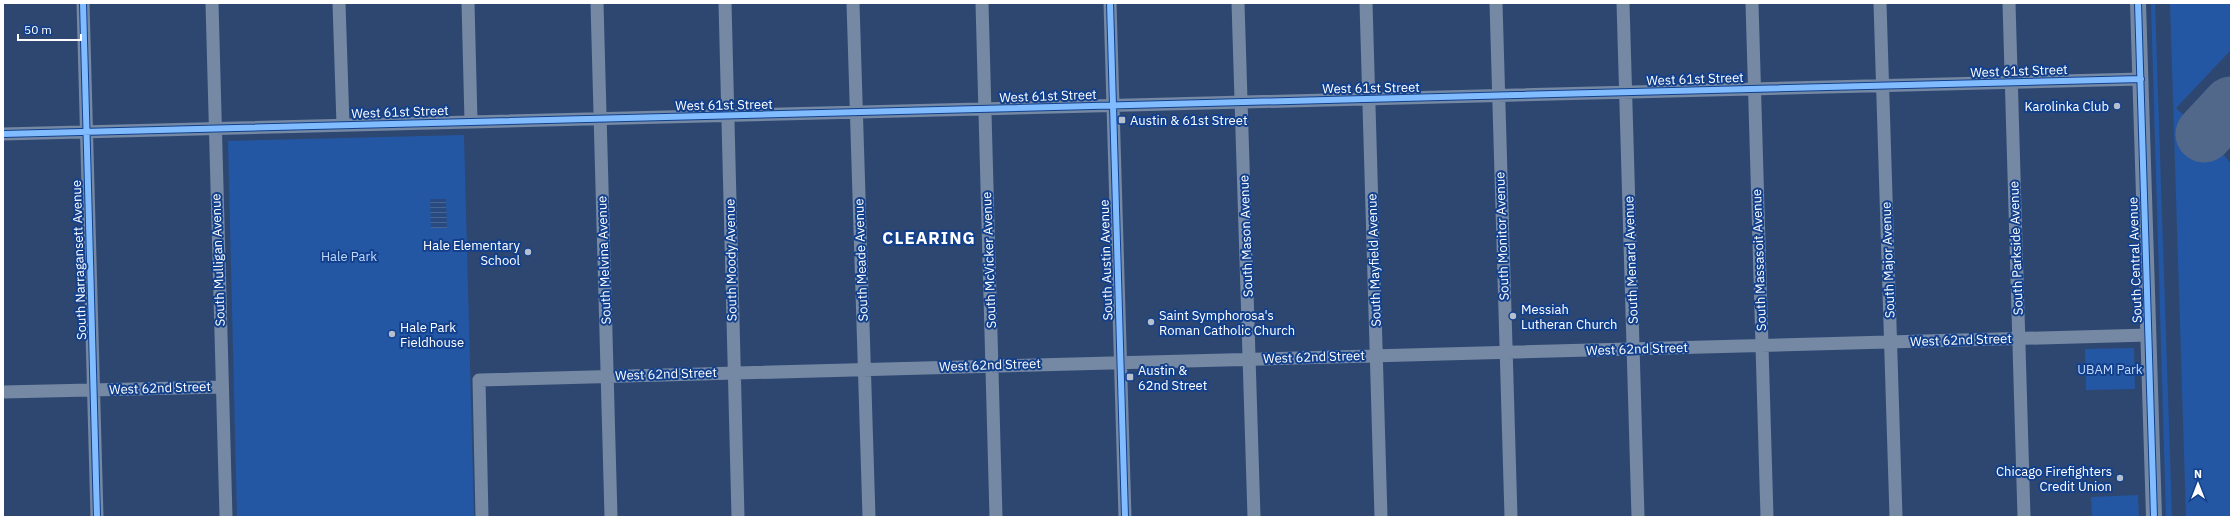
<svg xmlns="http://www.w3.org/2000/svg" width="2234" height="520" font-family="'IBM Plex Sans',sans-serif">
<defs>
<pattern id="water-rules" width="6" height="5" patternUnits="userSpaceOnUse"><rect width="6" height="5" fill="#284a80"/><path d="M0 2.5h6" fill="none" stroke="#486593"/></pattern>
</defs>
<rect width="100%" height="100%" fill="#2e4770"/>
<!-- green -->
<path fill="#2457a3" d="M2151 3H2155L2172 517H2166Z
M2170 3H2231V50L2176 108 2220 150 2231 164V517H2186Z
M464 135 474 517H237L228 141Z
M2134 348 2135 389 2086 390 2085 349Z
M2138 495 2139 517H2092L2091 497Z"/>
<!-- water -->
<path fill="url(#water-rules)" d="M430 199H446L447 228H431Z"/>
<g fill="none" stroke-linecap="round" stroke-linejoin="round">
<!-- runway -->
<path stroke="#52688a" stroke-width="57" d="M2204 134 2231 105"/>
<!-- minor -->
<path stroke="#7588a4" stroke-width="13" d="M83 3 97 517
M212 3 226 517
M339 3 343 125
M468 3 471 121
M597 3 611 517
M725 3 738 517
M853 3 869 517
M982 3 996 517
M1110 3 1125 517
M1238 3 1254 517
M1366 3 1381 517
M1496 3 1511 517
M1623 3 1638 517
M1752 3 1767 517
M1880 3 1896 517
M2009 3 2024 517
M3 134 2141 79
M3 392 222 387
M482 517 479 380 2149 335"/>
<!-- major -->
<path stroke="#7487a3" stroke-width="16" d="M2138 3 2154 517"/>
<!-- cycleway casing -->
<g stroke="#12408c" stroke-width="8">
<path id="cycleway" d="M83 3 97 517
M1110 3 1125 517
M2138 3 2154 517
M3 134 2141 79"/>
</g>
<!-- cycleway -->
<use href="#cycleway" stroke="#80bcff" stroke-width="6"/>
</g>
<!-- markers -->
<g fill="#b6bfcd" stroke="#12408c" stroke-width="1.5">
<circle cx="2117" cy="106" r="4"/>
<rect x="1118" y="116" width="8" height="8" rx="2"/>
<circle cx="528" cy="252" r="4"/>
<circle cx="1513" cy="316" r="4"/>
<circle cx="1151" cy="322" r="4"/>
<circle cx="392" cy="334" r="4"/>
<rect x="1126" y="373" width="8" height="8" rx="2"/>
<circle cx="2120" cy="478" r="4"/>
</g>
<g text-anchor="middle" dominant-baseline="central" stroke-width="4" stroke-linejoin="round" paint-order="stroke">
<!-- street labels -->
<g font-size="13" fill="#fff" stroke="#12408c">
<text transform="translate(2019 71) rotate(-2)">West 61st Street</text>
<text transform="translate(1695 79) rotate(-2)">West 61st Street</text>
<text transform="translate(1371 88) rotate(-1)">West 61st Street</text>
<text transform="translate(1048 96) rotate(-2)">West 61st Street</text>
<text transform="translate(724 105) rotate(-1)">West 61st Street</text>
<text transform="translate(400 112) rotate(-2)">West 61st Street</text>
<text transform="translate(1246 236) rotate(-92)">South Mason Avenue</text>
<text transform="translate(1502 236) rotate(-92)">South Monitor Avenue</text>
<text transform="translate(2016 248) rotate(-92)">South Parkside Avenue</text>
<text transform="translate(79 260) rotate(-92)">South Narragansett Avenue</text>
<text transform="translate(218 260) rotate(-92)">South Mulligan Avenue</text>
<text transform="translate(604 260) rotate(-92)">South Melvina Avenue</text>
<text transform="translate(731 260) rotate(-91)">South Moody Avenue</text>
<text transform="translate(861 260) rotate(-92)">South Meade Avenue</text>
<text transform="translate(989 260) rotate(-92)">South McVicker Avenue</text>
<text transform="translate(1106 260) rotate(-92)">South Austin Avenue</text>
<text transform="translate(1374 260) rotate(-92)">South Mayfield Avenue</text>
<text transform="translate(1631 260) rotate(-92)">South Menard Avenue</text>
<text transform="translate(1759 260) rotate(-92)">South Massasoit Avenue</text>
<text transform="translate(1888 260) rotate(-92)">South Major Avenue</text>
<text transform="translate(2135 260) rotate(-92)">South Central Avenue</text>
<text transform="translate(1961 340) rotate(-2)">West 62nd Street</text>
<text transform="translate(1637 349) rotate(-2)">West 62nd Street</text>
<text transform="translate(1314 357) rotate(-2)">West 62nd Street</text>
<text transform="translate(990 365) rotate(-2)">West 62nd Street</text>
<text transform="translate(666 374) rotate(-2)">West 62nd Street</text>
<text transform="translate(160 388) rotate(-2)">West 62nd Street</text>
</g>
<!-- poi labels -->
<g font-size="13" fill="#fff" stroke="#12408c" text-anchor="start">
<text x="2109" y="106" text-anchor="end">Karolinka Club</text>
<text x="1130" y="120">Austin &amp; 61st Street</text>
<text x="520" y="245" text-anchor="end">Hale Elementary<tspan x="520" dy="15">School</tspan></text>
<text x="1521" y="309">Messiah<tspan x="1521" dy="15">Lutheran Church</tspan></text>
<text x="1159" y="315">Saint Symphorosa's<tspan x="1159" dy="15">Roman Catholic Church</tspan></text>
<text x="400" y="327">Hale Park<tspan x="400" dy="15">Fieldhouse</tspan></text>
<text x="1138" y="370">Austin &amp;<tspan x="1138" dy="15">62nd Street</tspan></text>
<text x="2112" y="471" text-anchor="end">Chicago Firefighters<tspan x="2112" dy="15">Credit Union</tspan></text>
</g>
<!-- park labels -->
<g font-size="13" fill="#c0d8fc" stroke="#12408c">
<text x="349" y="256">Hale Park</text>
<text x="2110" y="369">UBAM Park</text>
</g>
<!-- district labels -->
<g font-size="17" font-weight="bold" letter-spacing="1" fill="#fff" stroke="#12408c">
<text x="929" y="238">CLEARING</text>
</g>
</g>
<!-- border -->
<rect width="2234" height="520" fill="none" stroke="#ffffff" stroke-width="8"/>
<!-- north arrow -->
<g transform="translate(2198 484)" stroke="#12408c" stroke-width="3" paint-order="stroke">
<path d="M0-3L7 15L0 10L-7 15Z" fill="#ffffff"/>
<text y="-6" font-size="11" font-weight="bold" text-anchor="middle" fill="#ffffff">N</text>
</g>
<!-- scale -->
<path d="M18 34v6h63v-6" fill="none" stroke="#ffffff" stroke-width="2"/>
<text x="24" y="34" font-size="12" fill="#ffffff" stroke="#12408c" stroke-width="3" paint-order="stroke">50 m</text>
</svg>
